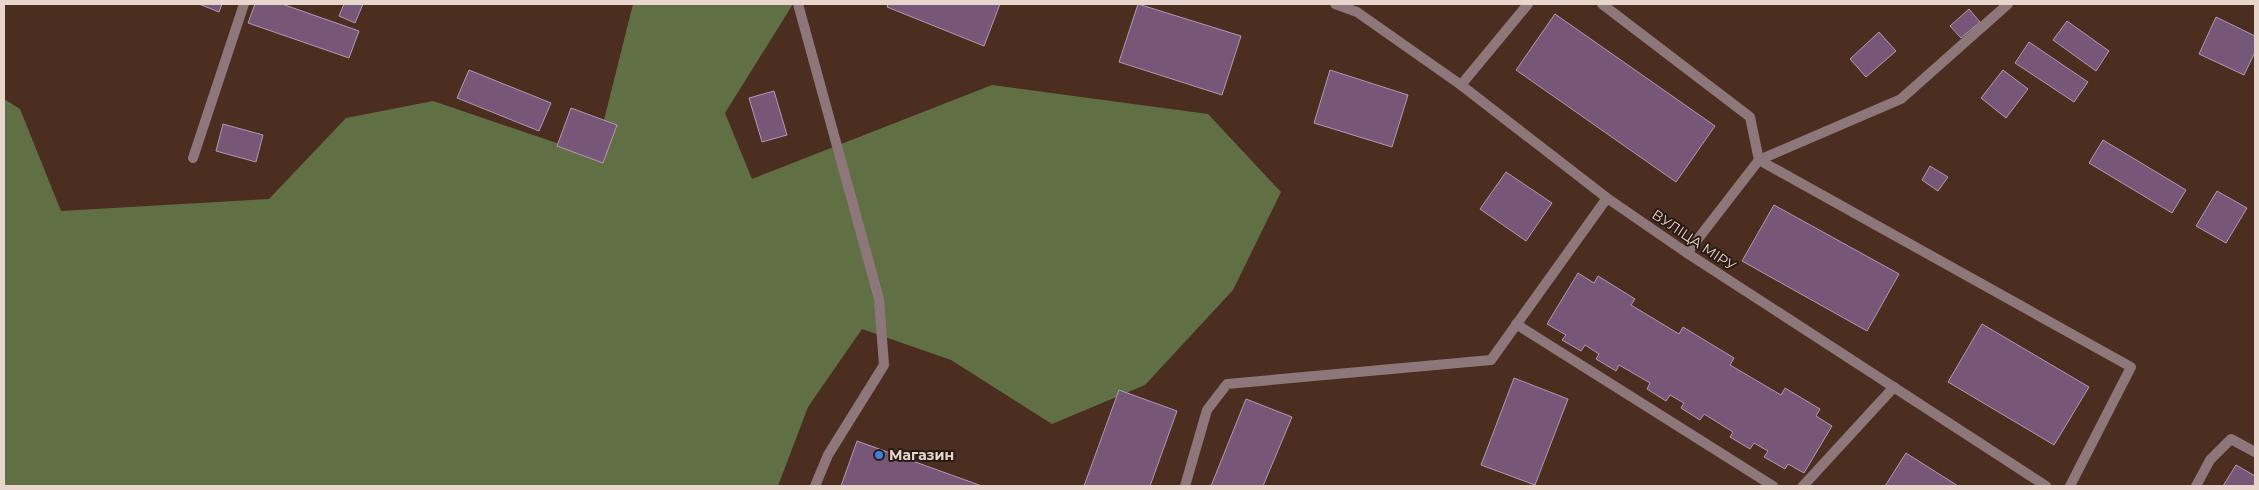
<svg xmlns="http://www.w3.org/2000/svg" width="2259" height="490" font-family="Montserrat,sans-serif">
<rect width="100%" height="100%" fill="#4b2e20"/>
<!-- forest -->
<path fill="#616f45" d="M633 4H793L725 113 752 179 992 85 1208 114 1281 192 1233 290 1145 385 1052 424 951 360 862 329 808 407 778 486H4V99L20 109 61 211 269 199 346 118 433 101 595 156Z"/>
<!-- building -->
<path fill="#775777" stroke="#b398b3" d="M199 4H222L219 12Z
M255 4H282L359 31 349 58 248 23Z
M344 4H363L355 23 339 16Z
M888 4H1000L984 46 887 7Z
M1138 4 1241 36 1222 95 1119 62Z
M1969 9 1980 22 1961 38 1950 26Z
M1555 14 1715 126 1676 182 1516 70Z
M2216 17 2255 36V52L2244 75 2199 54Z
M2067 21 2109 51 2096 71 2053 40Z
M1879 32 1896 51 1866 77 1850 59Z
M2029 42 2088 82 2074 102 2015 63Z
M469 70 551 103 539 131 457 98Z
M1330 70 1408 95 1392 147 1314 123Z
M2003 70 2028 89 2006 118 1981 98Z
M774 91 787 135 762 142 749 98Z
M571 108 617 125 603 163 557 146Z
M223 124 263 135 256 162 216 151Z
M2103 140 2186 190 2172 213 2089 163Z
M1930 166 1948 177 1938 191 1922 180Z
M1506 172 1552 203 1526 241 1480 209Z
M2217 191 2247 208 2226 243 2196 226Z
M1774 205 1899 274 1867 331 1742 261Z
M1578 273 1594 283 1598 276 1635 299 1631 305 1679 334 1683 327 1734 358 1730 365 1781 395 1785 388 1820 409 1816 416 1832 426 1804 473 1788 464 1785 469 1764 457 1768 451 1754 443 1750 449 1730 437 1733 432 1704 414 1700 420 1681 408 1684 403 1670 395 1666 401 1647 389 1650 383 1619 365 1616 371 1596 359 1599 354 1585 345 1581 351 1562 340 1566 335 1547 324Z
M1982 324 2089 387 2054 445 1948 382Z
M1514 378 1568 399 1535 485 1481 465Z
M1119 390 1177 411 1150 486H1084Z
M1246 399 1292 417 1263 486H1211Z
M857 441 982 486H841Z
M1906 453 1958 486H1885Z
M2236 465 2255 476V486H2223Z"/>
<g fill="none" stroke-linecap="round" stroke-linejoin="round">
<!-- service -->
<path stroke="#8e777a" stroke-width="10" d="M798 4 879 299 884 365 828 455 815 486
M1602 4 1750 117 1759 160 1687 253
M1461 85 1528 4
M193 158 244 4
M1759 160 2131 367 2070 486
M1759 160 1901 99 2008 4
M1516 324 1773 486
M1185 486 1207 410 1227 384 1491 360 1607 198
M1803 486 1894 387
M2196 486 2210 460 2231 439 2255 452"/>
<!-- minor -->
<path stroke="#8e777a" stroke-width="10" d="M1335 4 1357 12 1461 85 1607 198 1687 253 2046 486"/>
</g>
<!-- markers -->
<circle fill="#3f7fe0" stroke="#281a14" stroke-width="2" cx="879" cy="455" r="5"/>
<g text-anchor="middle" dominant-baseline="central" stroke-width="4" stroke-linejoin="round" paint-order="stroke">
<!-- street labels -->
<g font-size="14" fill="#e8d5cc" stroke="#281a14">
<text transform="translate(1694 240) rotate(34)">ВУЛІЦА МІРУ</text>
</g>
<!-- poi labels -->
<g font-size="14" font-weight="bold" fill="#e8d5cc" stroke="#281a14" text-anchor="start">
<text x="889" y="455">Магазин</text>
</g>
</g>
<!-- border -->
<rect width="2259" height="490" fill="none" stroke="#e8d5cc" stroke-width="10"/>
</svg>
